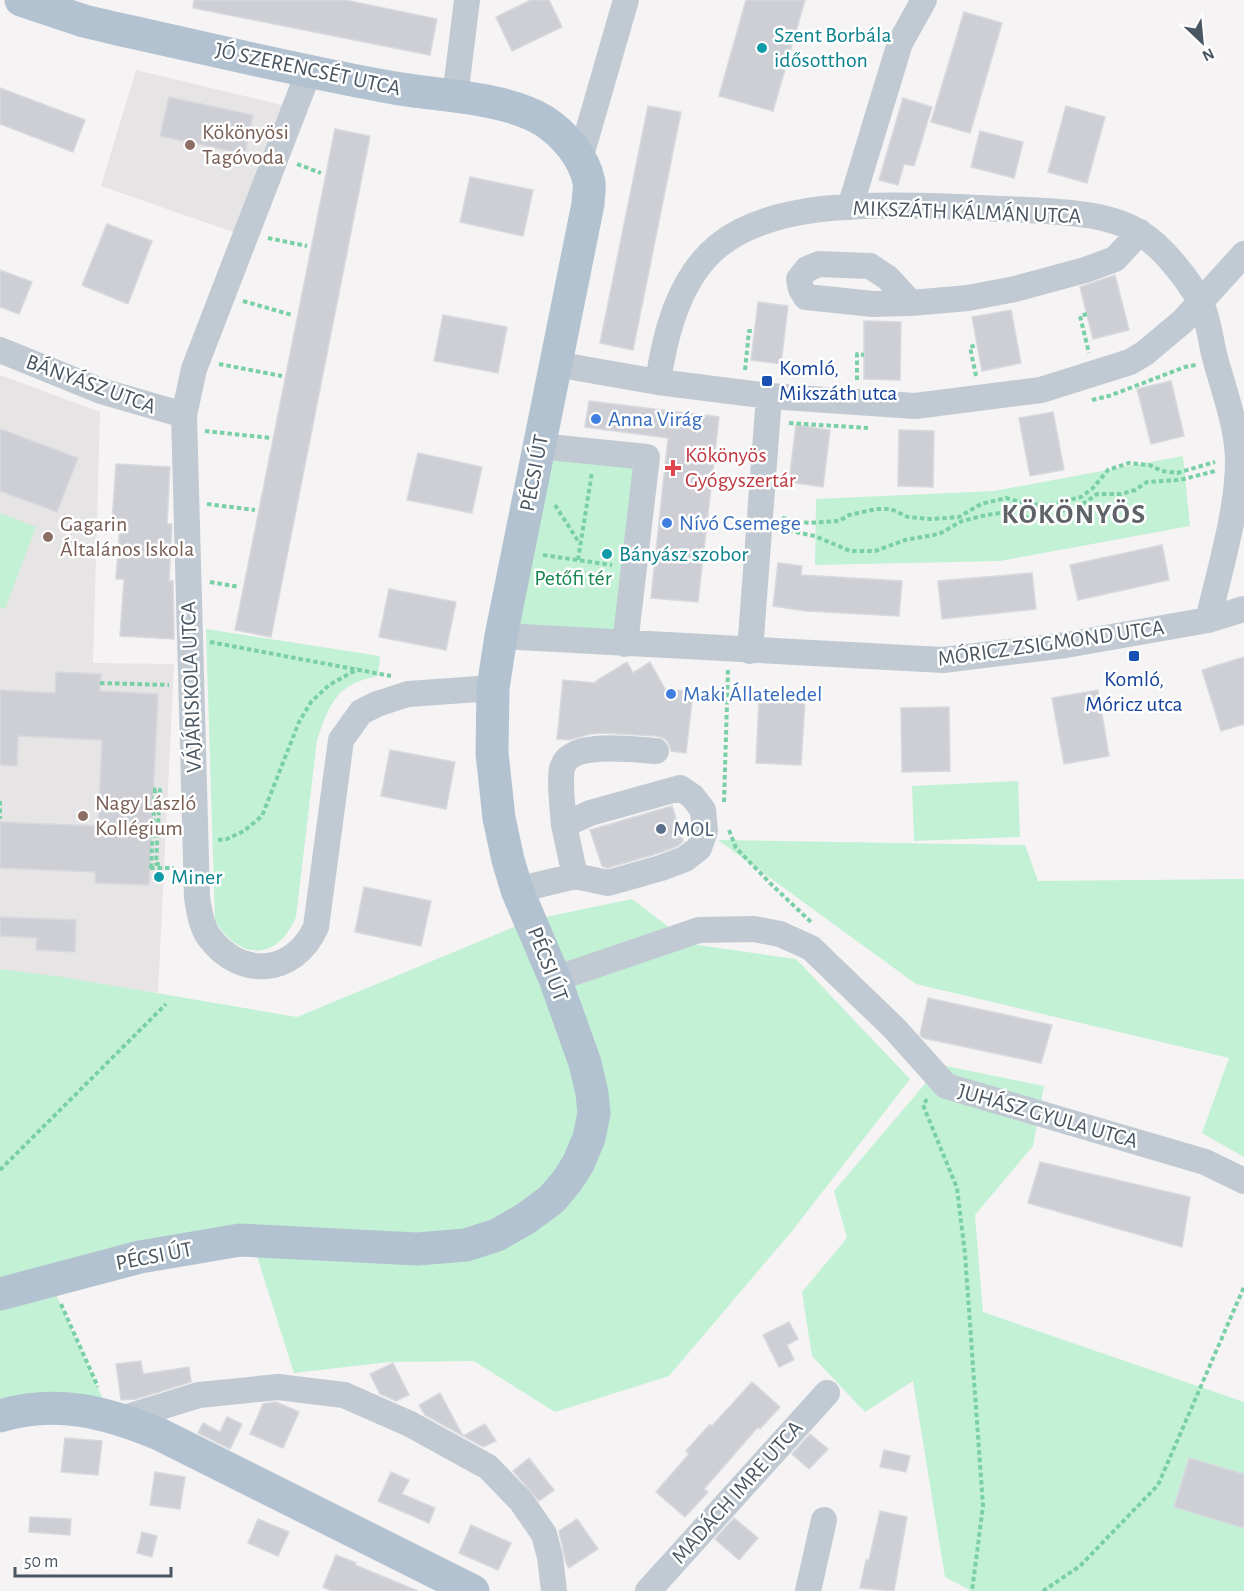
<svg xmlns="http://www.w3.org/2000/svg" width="1244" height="1591" font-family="'Alegreya Sans',sans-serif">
<rect width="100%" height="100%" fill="#f5f3f3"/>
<!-- education -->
<path fill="#e6e4e5" d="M136 70 282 105 233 232 101 186Z
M0 375 100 412 93 663 174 664 158 993 0 969Z"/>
<!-- green -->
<path fill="#c3f1d5" d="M539 446 647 457 625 644 501 636Z
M1183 456 1190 526 1000 561 815 565 816 499 994 491Z
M0 513 36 527 5 609 0 607Z
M206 629 380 656 378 676C336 684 330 703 317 740L296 917C277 962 239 960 215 921Z
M1018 781 1020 837 914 841 912 786Z
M718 840 1025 845 1038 881 1244 879V1157L1202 1133 1229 1058 916 984Z
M632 899 691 944 796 959 910 1079 792 1231 669 1376 555 1412 474 1361 389 1362 294 1373 248 1228 0 1278V969L62 977 297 1017 531 920Z
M941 1065 1044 1086 1033 1146 975 1215 983 1312 1244 1402V1591H971L945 1577 913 1381 865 1412 812 1356 802 1292 847 1238 834 1191Z
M50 1281 111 1417H0V1298Z"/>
<!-- building -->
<path fill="#cdcfd5" stroke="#d7d9de" stroke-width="1.5" d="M194 0H345L437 19 430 55 193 8Z
M531 0H549L562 27 512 51 496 17Z
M746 0H805L773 111 719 96Z
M964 12 1002 23 970 133 931 122Z
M0 88 85 120 73 152 0 124Z
M169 97 253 115 245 154 160 136Z
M903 98 932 107 914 166 904 164 898 185 879 180Z
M648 106 681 112 633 350 600 343Z
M1066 106 1105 117 1087 183 1048 172Z
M335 129 370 136 271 637 235 630Z
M980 131 1023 142 1014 178 971 167Z
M470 177 533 190 523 236 460 222Z
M107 224 152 241 128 304 82 285Z
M0 270 32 282 19 314 0 307Z
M1115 275 1129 330 1093 339 1080 287Z
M758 302 788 306 781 364 751 360Z
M1011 310 1021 363 982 371 972 317Z
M443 315 507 327 498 373 434 361Z
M864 321 901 322 900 380 864 379Z
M1171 381 1184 436 1151 444 1137 389Z
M589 401 719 417 698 602 651 598 668 438 585 427Z
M1053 412 1064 470 1030 476 1019 418Z
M796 425 830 430 823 487 789 482Z
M0 429 78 458 57 512 0 491Z
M899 430 934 431 933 487 898 486Z
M418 453 482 467 472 513 407 500Z
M116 464 170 467 167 524H172L169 581H173L174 639 120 636 124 579H116L120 523 112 522Z
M1162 545 1169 580 1078 600 1070 565Z
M778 563 802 566 801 575 902 581 899 616 806 611 773 606Z
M1032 573 1036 609 942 619 938 581Z
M389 589 456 602 446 650 379 637Z
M1244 657V724L1221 731 1202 670Z
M627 662 633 673 650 662 665 689 693 692 686 753 671 751 669 744 665 739 657 736 602 733 590 734 570 740 557 739 563 680 597 683 596 681Z
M56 672 101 674 100 691 158 694 149 885 95 883V872L0 868V822L98 826 102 740 18 736 17 766 0 765V690L55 693Z
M1098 690 1109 756 1064 764 1052 698Z
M759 699 805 701 801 765 756 763Z
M949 707 950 771 902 772 901 708Z
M390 750 455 762 446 809 381 796Z
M672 806 683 841 678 846 653 855 607 868 602 866 590 830Z
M364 887 431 901 421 946 355 932Z
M0 917 76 920 75 952 36 950 37 938 0 936Z
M928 998 1052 1025 1041 1063 923 1038 920 1035Z
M1040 1162 1190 1197 1182 1247 1028 1203Z
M789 1322 798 1339 787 1345 794 1360 779 1367 763 1335Z
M141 1361 143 1374 189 1367 191 1382 136 1399 121 1400 116 1364Z
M393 1363 409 1395 396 1401 380 1394 370 1374Z
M752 1382 780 1407 760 1429 758 1427 704 1489 708 1492 685 1517 656 1492 689 1454 686 1451 710 1424 712 1426Z
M440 1393 463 1436 485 1424 496 1441 483 1447 425 1415 419 1405Z
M276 1402 299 1412 283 1448 250 1434 263 1404Z
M227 1417 242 1424 230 1449 198 1433 203 1423 220 1432Z
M810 1434 828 1449 809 1469 792 1454Z
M65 1438 102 1441 98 1475 61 1472Z
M884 1450 910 1456 906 1472 880 1467Z
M529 1458 554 1490 539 1501 513 1471Z
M1189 1458 1244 1474V1528L1174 1507Z
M155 1472 185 1477 180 1509 150 1505Z
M391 1472 409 1480 402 1494 435 1508 429 1523 378 1501Z
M880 1511 907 1517 894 1591 860 1588 866 1560H869Z
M30 1517 71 1519 70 1535 29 1532Z
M734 1518 758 1538 739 1560 715 1539Z
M258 1519 289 1532 278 1556 248 1543Z
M577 1519 598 1549 569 1568 566 1563 559 1531Z
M471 1525 511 1543 498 1570 459 1553Z
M142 1532 157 1536 152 1557 137 1553Z
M336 1555 356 1563 355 1565 418 1591H332L323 1587Z"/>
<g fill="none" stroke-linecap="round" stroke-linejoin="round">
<!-- path -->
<path stroke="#7ad0a6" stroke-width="4" stroke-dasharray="4.5 3" stroke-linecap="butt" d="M297 164 321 173
M268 238 307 246
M243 301 292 315
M1087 314 1080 316 1089 353
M219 364 282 376
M745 370 749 331H754
M976 376 970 347 977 345
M857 380V354L864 355
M1092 400 1109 396 1185 367 1196 365
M789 423 868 428
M205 431 271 438
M207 504 255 510
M555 505 580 544
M782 518 809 523 839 521 849 515 876 509H891L908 517 931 519 959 517 981 504 1006 498 1030 505 1052 504 1081 497 1093 488 1108 470 1129 463 1149 465 1162 471 1177 473 1215 462
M781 529 815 536 850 551H875L905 540 939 534 962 521 986 515 1008 512 1028 518 1052 514 1083 504 1097 494H1121L1135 490 1147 482 1180 480 1215 471
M543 555 612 565
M578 560 592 472
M210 582 239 587
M210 642 391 676
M100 683 169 685
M0 801V819
M724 802 728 669
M729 830 736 848 773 886 811 922
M218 840 227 839 244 831 262 816 299 722 311 702 329 685 358 669
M150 868H174
M151 868 155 789 160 790 156 864H161L160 868
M927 1099 923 1105 957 1188 965 1254 983 1506 972 1591
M0 1170 166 1004
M61 1304 98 1387
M1043 1591 1080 1566 1158 1485 1244 1287"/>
<!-- minor -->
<path stroke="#c1cad2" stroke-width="26" d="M309 71 194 369 184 415 197 897C199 910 201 926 209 937 240 979 294 976 316 927L341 740 361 712 377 704 408 694 493 688
M455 97 467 0
M580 159 626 0
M850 207 900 43 924 0
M911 303 888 278 870 266 819 264 807 269 799 279 801 289 806 297 873 304 911 303 968 298 1015 289 1085 270 1115 259 1140 232
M0 350 101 391 184 415
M555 364 658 382 769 396 915 406 1041 390 1130 362 1145 353 1183 321 1244 254
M658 382C665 334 679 278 718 246 770 203 867 204 932 206 964 207 996 209 1028 210 1062 212 1110 213 1140 233 1162 246 1187 278 1200 301 1208 316 1210 337 1214 354 1223 389 1238 426 1238 462 1238 510 1219 573 1208 620
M539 446 647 457 625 644
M501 636 943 660 1066 645 1208 620 1244 609
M750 651 769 396
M564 825C563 811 559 782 562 769 568 739 633 750 656 751
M517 890 575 876 608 883 661 868 685 859 699 848 705 831 703 810 692 796 680 788 590 813 564 825 575 876
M555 979 699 930 754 929 780 934 811 948 895 1029 946 1086 1205 1162 1244 1181
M121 1419 199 1395 278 1387 344 1395 410 1424 488 1467 521 1501 544 1534 550 1557 554 1591
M648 1591 827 1393
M808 1591 824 1520"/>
<!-- major -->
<path stroke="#b3c2d1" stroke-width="33" d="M0 1294 140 1257 240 1240 417 1249 466 1245 497 1235 525 1219 552 1199 567 1181 578 1164 589 1138 594 1113 592 1093 585 1063 555 979 517 890 508 860 499 818 492 753 493 688 501 636 588 204C588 197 590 188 589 182 584 157 564 134 544 121 504 96 435 96 389 87 299 71 210 49 122 30L84 21 21 0
M0 1416C56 1399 106 1412 159 1434L473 1591"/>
</g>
<!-- markers -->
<g fill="#0f9aa8" stroke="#fff" stroke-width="2">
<circle cx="762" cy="48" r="6"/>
<circle cx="607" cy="554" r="6"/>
<circle cx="159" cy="877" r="6"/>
</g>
<g fill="#8d6e63" stroke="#fff" stroke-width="2">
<circle cx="190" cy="145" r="6"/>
<circle cx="48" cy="537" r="6"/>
<circle cx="83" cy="816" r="6"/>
</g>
<g fill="#1a4fb4" stroke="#fff" stroke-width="2">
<rect x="761" y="375" width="12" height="12" rx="3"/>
<rect x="1128" y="650" width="12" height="12" rx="3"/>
</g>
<g fill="#3f7fe0" stroke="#fff" stroke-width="2">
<circle cx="596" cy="419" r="6"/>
<circle cx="667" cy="523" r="6"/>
<circle cx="671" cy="694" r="6"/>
</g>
<path fill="#e0444e" stroke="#fff" stroke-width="2" d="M670 459h6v6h6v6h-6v6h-6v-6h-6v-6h6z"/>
<circle fill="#5c6f8a" stroke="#fff" stroke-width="2" cx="661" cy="829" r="6"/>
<g text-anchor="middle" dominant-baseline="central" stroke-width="5" stroke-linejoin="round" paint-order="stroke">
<!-- culture labels -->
<g font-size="22" fill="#0d838f" stroke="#fff" text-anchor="start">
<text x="774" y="35">Szent Borbála<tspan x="774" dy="25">idősotthon</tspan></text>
<text x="619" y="554">Bányász szobor</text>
<text x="171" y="877">Miner</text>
</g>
<!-- street labels -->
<g font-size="22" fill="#4a5661" stroke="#fff">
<text transform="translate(308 69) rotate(12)">JÓ SZERENCSÉT UTCA</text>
<text transform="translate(967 212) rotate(2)">MIKSZÁTH KÁLMÁN UTCA</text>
<text transform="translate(91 384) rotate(20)">BÁNYÁSZ UTCA</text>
<text transform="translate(534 473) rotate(-79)">PÉCSI ÚT</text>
<text transform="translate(1051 643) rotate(-8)">MÓRICZ ZSIGMOND UTCA</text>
<text transform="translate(191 687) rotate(-92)">VÁJÁRISKOLA UTCA</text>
<text transform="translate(548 964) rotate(69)">PÉCSI ÚT</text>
<text transform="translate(1048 1116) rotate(16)">JUHÁSZ GYULA UTCA</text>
<text transform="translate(154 1256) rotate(-11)">PÉCSI ÚT</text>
<text transform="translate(737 1492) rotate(-48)">MADÁCH IMRE UTCA</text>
</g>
<!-- education labels -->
<g font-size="22" fill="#785e54" stroke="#fff" text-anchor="start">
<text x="202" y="132">Kökönyösi<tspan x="202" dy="25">Tagóvoda</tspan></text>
<text x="60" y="524">Gagarin<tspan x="60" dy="25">Általános Iskola</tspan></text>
<text x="95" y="803">Nagy László<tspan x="95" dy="25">Kollégium</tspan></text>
</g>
<!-- transit labels -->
<g font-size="22" fill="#164399" stroke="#fff" text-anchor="start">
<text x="779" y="368">Komló,<tspan x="779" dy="25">Mikszáth utca</tspan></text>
<text x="1134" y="679" text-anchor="middle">Komló,<tspan x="1134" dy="25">Móricz utca</tspan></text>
</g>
<!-- shop labels -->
<g font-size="22" fill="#366cbe" stroke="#fff" text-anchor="start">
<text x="608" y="419">Anna Virág</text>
<text x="679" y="523">Nívó Csemege</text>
<text x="683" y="694">Maki Állateledel</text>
</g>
<!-- health labels -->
<g font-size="22" fill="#be3a42" stroke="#fff" text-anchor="start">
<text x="685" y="455">Kökönyös<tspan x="685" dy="25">Gyógyszertár</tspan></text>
</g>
<!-- park labels -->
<g font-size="22" fill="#17864f" stroke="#fff">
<text x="573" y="578">Petőfi tér</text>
</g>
<!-- service labels -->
<g font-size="22" fill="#4e5e75" stroke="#fff" text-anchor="start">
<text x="673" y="829">MOL</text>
</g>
<!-- district labels -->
<g font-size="28" font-weight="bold" letter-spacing="1.5" fill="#5f6368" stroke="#fff">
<text x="1074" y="515">KÖKÖNYÖS</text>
</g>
</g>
<!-- north arrow -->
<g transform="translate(1202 42) rotate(154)" stroke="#ffffff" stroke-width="4.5" paint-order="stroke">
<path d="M0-4.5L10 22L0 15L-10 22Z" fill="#4a5661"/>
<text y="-9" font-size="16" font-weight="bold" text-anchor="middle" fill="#4a5661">N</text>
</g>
<!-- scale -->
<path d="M15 1567v9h156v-9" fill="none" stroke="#4a5661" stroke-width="3"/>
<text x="24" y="1567" font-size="18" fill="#4a5661" stroke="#ffffff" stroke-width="4.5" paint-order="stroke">50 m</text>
</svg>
